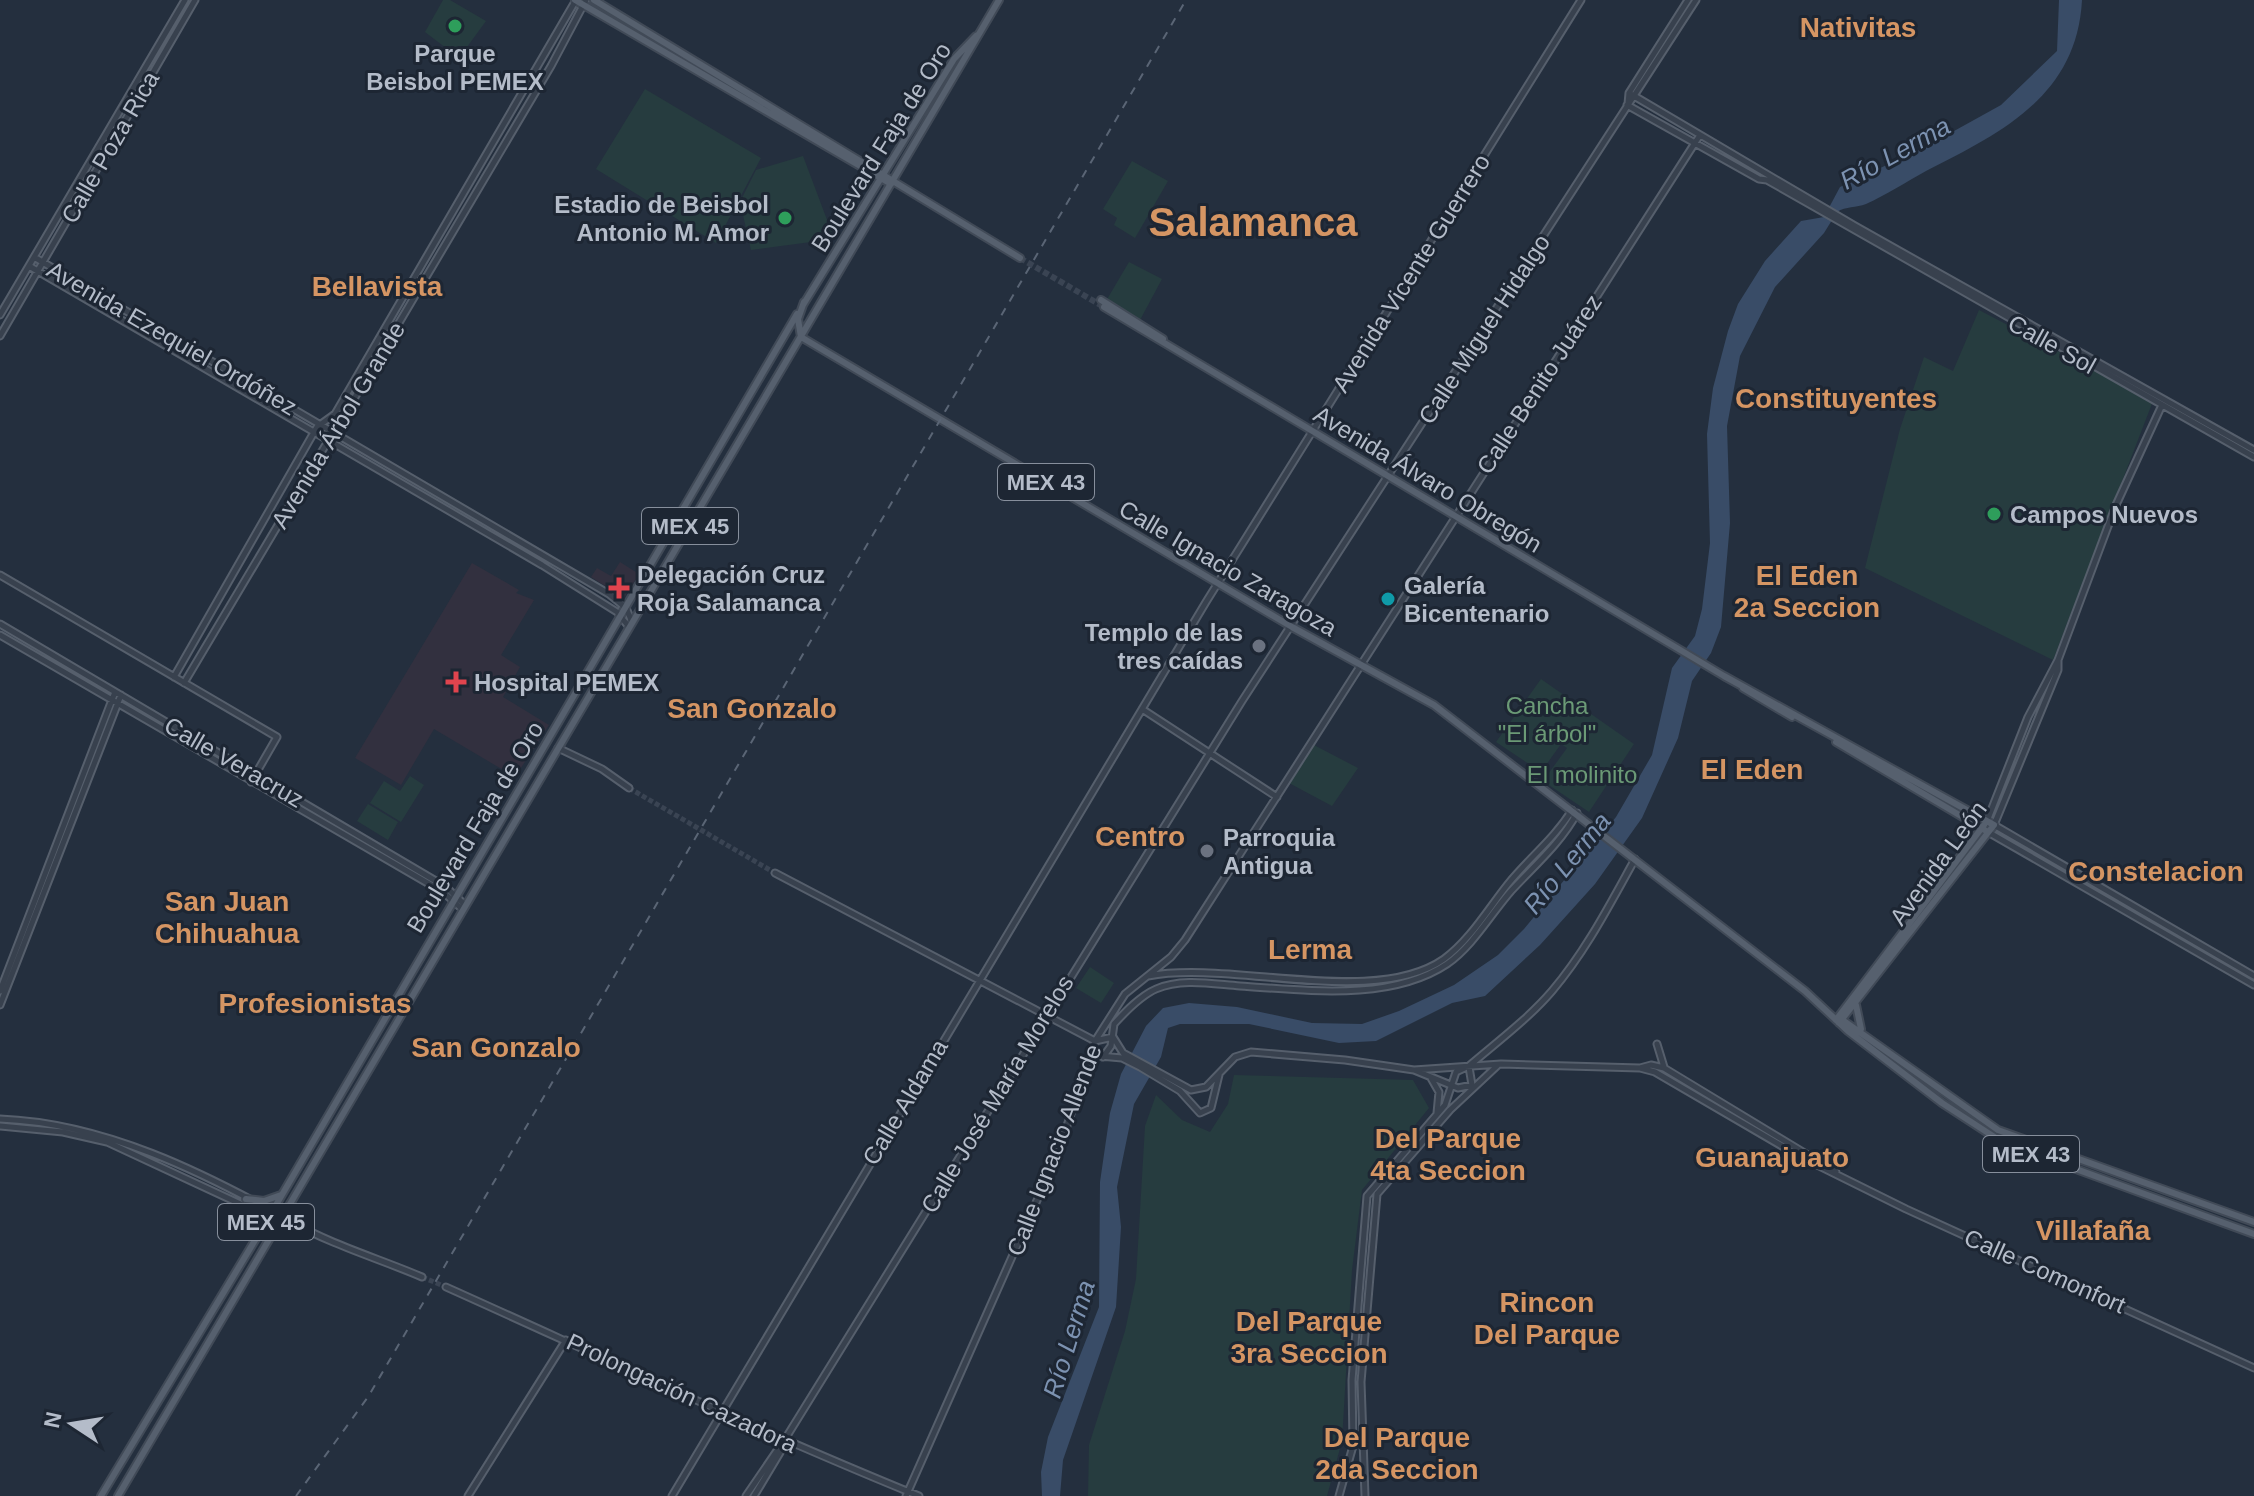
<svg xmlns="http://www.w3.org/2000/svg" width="2254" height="1496" font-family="Arial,sans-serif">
<rect width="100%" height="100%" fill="#242f3e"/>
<!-- medical -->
<path fill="#32303f" d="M620 562 639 574 624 598 591 577 597 568 611 576Z
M472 563 519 590 516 593 534 600 501 655 520 667 503 697 549 725 515 777 434 729 401 785 355 758Z"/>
<!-- green -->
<path fill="#263c3f" d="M443 0H450L486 21 459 58 425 32Z
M645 89 761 158 716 243 596 169Z
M803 156 832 233 826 240 751 250 740 202 756 170Z
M1132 161 1168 181 1135 238 1114 225 1117 218 1103 209Z
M1129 262 1162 279 1140 320 1106 301Z
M1979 310 2153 401 2053 660 1865 568 1900 429 1924 357 1953 371Z
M1541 679 1634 744 1589 812 1543 781 1567 748 1561 744 1541 772 1496 742Z
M1312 744 1358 768 1332 806 1289 783Z
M410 776 424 785 401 822 370 803 384 781 400 791Z
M368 804 398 822 388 840 357 821Z
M1090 967 1114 983 1101 1003 1076 988Z
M1234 1075 1413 1080 1429 1108 1362 1190 1352 1270 1342 1441 1327 1496H1088L1089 1445 1125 1331 1136 1279 1145 1126 1156 1095 1182 1120 1210 1132 1228 1104Z"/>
<!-- water -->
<path fill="#394c67" d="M2059 0H2082C2077 96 2001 133 1926 171 1906 182 1886 195 1866 204 1856 208 1846 206 1837 212L1824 233 1775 287 1740 356 1727 426 1730 523 1721 627 1711 653 1692 681 1678 738 1642 818 1595 884 1540 945 1485 996 1452 1003 1376 1041 1339 1043 1249 1024H1180L1168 1028 1161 1057 1134 1104 1117 1187 1121 1227 1116 1307 1063 1460 1060 1496H1042L1041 1472 1048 1437 1099 1307 1100 1182 1110 1113 1121 1074 1146 1026 1163 1008 1189 1003 1237 1007 1312 1023 1362 1024 1399 1011 1454 985 1498 955 1524 929 1616 817 1652 755 1672 668 1695 636 1702 609 1710 543 1707 434 1713 388 1728 331 1738 304 1765 261 1801 221 1824 217 1840 187 1927 146 2001 105 2057 51Z"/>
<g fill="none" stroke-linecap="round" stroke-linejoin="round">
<!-- tertiary-tunnel -->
<path stroke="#3a4453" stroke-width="5" stroke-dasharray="5 2.5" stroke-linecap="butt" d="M629 788 775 873
M422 1277 446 1287"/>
<!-- primary-tunnel -->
<path stroke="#3a4453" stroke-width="6" stroke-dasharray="6 3" stroke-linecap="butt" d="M1020 258 1104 307"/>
<!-- tertiary casing -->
<g stroke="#565f6c" stroke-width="9">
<path id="tertiary" d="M1629 93 1855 226 2254 450
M1628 104 1629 93 1688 0
M1627 105 1759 179 1767 180 2254 457
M34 257 609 594 626 608 632 622
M29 266 542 565 617 612 629 627
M0 315 185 0
M0 336 195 0
M0 575 277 737 251 782
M0 624 446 887 465 905
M0 635 443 892 462 909
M2058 660V670L1994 825 2254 976
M174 677 317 427 335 414 576 0
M184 683 325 446 337 435 342 419 551 66 586 0
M1142 709 1277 797
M558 748 602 769 629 788
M1987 821 2028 717 2058 660 2116 505 2162 405
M1988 832 2254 985
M775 873 1095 1041
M1148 976C1232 960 1374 1008 1444 959 1470 940 1488 909 1508 884 1529 858 1554 839 1572 810
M0 991 115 692
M0 1005 121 695
M1095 1041 1113 1037 1123 1053 1191 1090 1206 1087 1235 1057 1251 1052 1345 1060 1414 1070 1458 1088 1472 1085 1469 1067
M1657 1044 1664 1067
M1094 1046 1100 1056 1122 1058 1140 1067 1180 1091 1200 1113 1211 1108 1219 1075
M1103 1057 1111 1046 1114 1024C1125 1012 1140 996 1156 989 1182 978 1212 984 1240 986 1305 990 1390 1002 1447 964 1473 946 1490 915 1511 891 1535 865 1560 844 1577 813
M1640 1068 1651 1065 1664 1068 1836 1172
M1414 1070 1501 1064 1640 1068 1655 1072 1799 1156 1906 1209 2254 1368
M1431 1078 1439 1092 1437 1113
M0 1119C104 1123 203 1172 292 1222 332 1245 380 1259 422 1277
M0 1126 63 1132 107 1142 279 1222 292 1223
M446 1287C604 1358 759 1431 919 1496
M468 1496 566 1340
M672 1496 1206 602 1581 0
M746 1496 787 1436 1242 701 1696 0
M754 1496 787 1441
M906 1496 1058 1153 1095 1041 1125 994 1171 957 1185 940 1700 135
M1339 1496 1353 1446 1352 1380 1367 1196 1445 1105 1456 1072 1469 1066C1497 1042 1528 1019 1552 991 1586 951 1610 904 1635 859
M1365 1496 1361 1382 1377 1194 1450 1110 1497 1066"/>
</g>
<!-- primary casing -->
<g stroke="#414a57" stroke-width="10">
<path id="primary" d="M575 0 891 184
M594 0 1020 258
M1101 300 1163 339
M804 302 798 319 801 337 1292 627 1434 705 1805 991 1848 1031 1942 1103 2002 1142 2254 1234
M803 305 954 59 976 36
M1104 307 1724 676 1994 825 1839 1023
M1743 688 1792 717
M1836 742 1988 832
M1856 1005 1861 1029
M1841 1019 1998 1130 2254 1222
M1836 1020 1984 825
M246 1199 264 1201 281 1195
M101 1496 269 1217 797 314
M118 1496 999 0"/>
</g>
<!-- tertiary -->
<use href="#tertiary" stroke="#38414e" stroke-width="5"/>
<!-- primary -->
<use href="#primary" stroke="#56606e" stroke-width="6"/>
<!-- rail -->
<path stroke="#5a6575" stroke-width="2" stroke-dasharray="8 8" stroke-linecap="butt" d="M296 1496 368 1397 1186 0"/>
</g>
<!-- markers -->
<g fill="#2e9e5b" stroke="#1d2633" stroke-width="3">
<circle cx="455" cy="26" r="8"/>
<circle cx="785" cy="218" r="8"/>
<circle cx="1994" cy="514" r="8"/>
</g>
<g fill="#e0444e" stroke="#1d2633" stroke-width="3">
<path d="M615 576h8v8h8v8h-8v8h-8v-8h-8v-8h8z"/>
<path d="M452 670h8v8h8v8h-8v8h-8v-8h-8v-8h8z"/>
</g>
<circle fill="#0f9aa8" stroke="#1d2633" stroke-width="3" cx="1388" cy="599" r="8"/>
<g fill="#6b7280" stroke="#1d2633" stroke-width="3">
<circle cx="1259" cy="646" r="8"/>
<circle cx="1207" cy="851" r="8"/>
</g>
<g text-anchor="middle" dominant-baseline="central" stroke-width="6" stroke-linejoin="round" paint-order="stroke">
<!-- shield labels -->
<g fill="#1d2633" stroke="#878f9c" stroke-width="2">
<rect x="998" y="464" width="96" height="36" rx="6"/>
<rect x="642" y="508" width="96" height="36" rx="6"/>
<rect x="1983" y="1136" width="96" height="36" rx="6"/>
<rect x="218" y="1204" width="96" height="36" rx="6"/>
</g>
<g font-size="22" font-weight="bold" fill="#b4bcc9">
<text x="1046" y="482">MEX 43</text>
<text x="690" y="526">MEX 45</text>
<text x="2031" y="1154">MEX 43</text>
<text x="266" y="1222">MEX 45</text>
</g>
<!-- poi labels -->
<g font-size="24" font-weight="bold" fill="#b4bcc9" stroke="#1d2633" text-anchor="start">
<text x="455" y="53" text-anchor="middle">Parque<tspan x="455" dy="28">Beisbol PEMEX</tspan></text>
<text x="769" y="204" text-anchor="end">Estadio de Beisbol<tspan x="769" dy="28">Antonio M. Amor</tspan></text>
<text x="2010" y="514">Campos Nuevos</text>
<text x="637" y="574">Delegación Cruz<tspan x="637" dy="28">Roja Salamanca</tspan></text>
<text x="1404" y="585">Galería<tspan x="1404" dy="28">Bicentenario</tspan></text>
<text x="1243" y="632" text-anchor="end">Templo de las<tspan x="1243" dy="28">tres caídas</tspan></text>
<text x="474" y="682">Hospital PEMEX</text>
<text x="1223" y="837">Parroquia<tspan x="1223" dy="28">Antigua</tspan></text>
</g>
<!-- street labels -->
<g font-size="24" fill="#b4bcc9" stroke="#1d2633">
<text transform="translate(110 147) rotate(-60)">Calle Poza Rica</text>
<text transform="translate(881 147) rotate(-58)">Boulevard Faja de Oro</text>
<text transform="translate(1411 273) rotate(-58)">Avenida Vicente Guerrero</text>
<text transform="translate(1484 329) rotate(-57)">Calle Miguel Hidalgo</text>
<text transform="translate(172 338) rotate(30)">Avenida Ezequiel Ordóñez</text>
<text transform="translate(2052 344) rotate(29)">Calle Sol</text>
<text transform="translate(1539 384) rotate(-57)">Calle Benito Juárez</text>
<text transform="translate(338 425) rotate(-59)">Avenida Árbol Grande</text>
<text transform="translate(1428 479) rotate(31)">Avenida Álvaro Obregón</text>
<text transform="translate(1228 568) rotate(30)">Calle Ignacio Zaragoza</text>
<text transform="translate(234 762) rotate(30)">Calle Veracruz</text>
<text transform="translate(475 827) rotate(-59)">Boulevard Faja de Oro</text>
<text transform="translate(1938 863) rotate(-54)">Avenida León</text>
<text transform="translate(997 1094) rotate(-59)">Calle José María Morelos</text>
<text transform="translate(905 1102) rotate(-59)">Calle Aldama</text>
<text transform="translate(1054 1150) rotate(-69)">Calle Ignacio Allende</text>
<text transform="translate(2045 1271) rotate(24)">Calle Comonfort</text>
<text transform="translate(682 1393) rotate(25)">Prolongación Cazadora</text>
</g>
<!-- park labels -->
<g font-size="24" fill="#6b9a76" stroke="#1d2633">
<text x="1547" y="705">Cancha<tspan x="1547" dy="28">"El árbol"</tspan></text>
<text x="1582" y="774">El molinito</text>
</g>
<!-- water labels -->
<g font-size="26" font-style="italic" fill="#7c92b1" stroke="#1d2633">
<text transform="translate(1895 153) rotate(-29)">Río Lerma</text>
<text transform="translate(1567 863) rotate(-51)">Río Lerma</text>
<text transform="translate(1069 1339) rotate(-73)">Río Lerma</text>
</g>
<!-- quarter labels -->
<g font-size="28" font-weight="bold" fill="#d59563" stroke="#1d2633">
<text x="1858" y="27">Nativitas</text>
<text x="377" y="286">Bellavista</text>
<text x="1836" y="398">Constituyentes</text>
<text x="1807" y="575">El Eden<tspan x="1807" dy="32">2a Seccion</tspan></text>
<text x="752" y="708">San Gonzalo</text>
<text x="1752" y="769">El Eden</text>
<text x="1140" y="836">Centro</text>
<text x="2156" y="871">Constelacion</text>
<text x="227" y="901">San Juan<tspan x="227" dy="32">Chihuahua</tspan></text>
<text x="1310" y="949">Lerma</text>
<text x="315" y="1003">Profesionistas</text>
<text x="496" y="1047">San Gonzalo</text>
<text x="1448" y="1138">Del Parque<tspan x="1448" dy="32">4ta Seccion</tspan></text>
<text x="1772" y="1157">Guanajuato</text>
<text x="2093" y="1230">Villafaña</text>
<text x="1547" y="1302">Rincon<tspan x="1547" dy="32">Del Parque</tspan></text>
<text x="1309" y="1321">Del Parque<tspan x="1309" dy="32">3ra Seccion</tspan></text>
<text x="1397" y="1437">Del Parque<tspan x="1397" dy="32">2da Seccion</tspan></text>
</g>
<!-- town labels -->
<g font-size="40" font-weight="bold" fill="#d59563" stroke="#1d2633">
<text x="1253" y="222">Salamanca</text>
</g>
</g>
<!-- north arrow -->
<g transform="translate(72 1424) rotate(282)" stroke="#1d2633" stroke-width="6" paint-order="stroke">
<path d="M0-6L14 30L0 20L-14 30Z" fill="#b4bcc9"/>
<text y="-12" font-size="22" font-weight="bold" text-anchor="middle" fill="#b4bcc9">N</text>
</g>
</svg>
